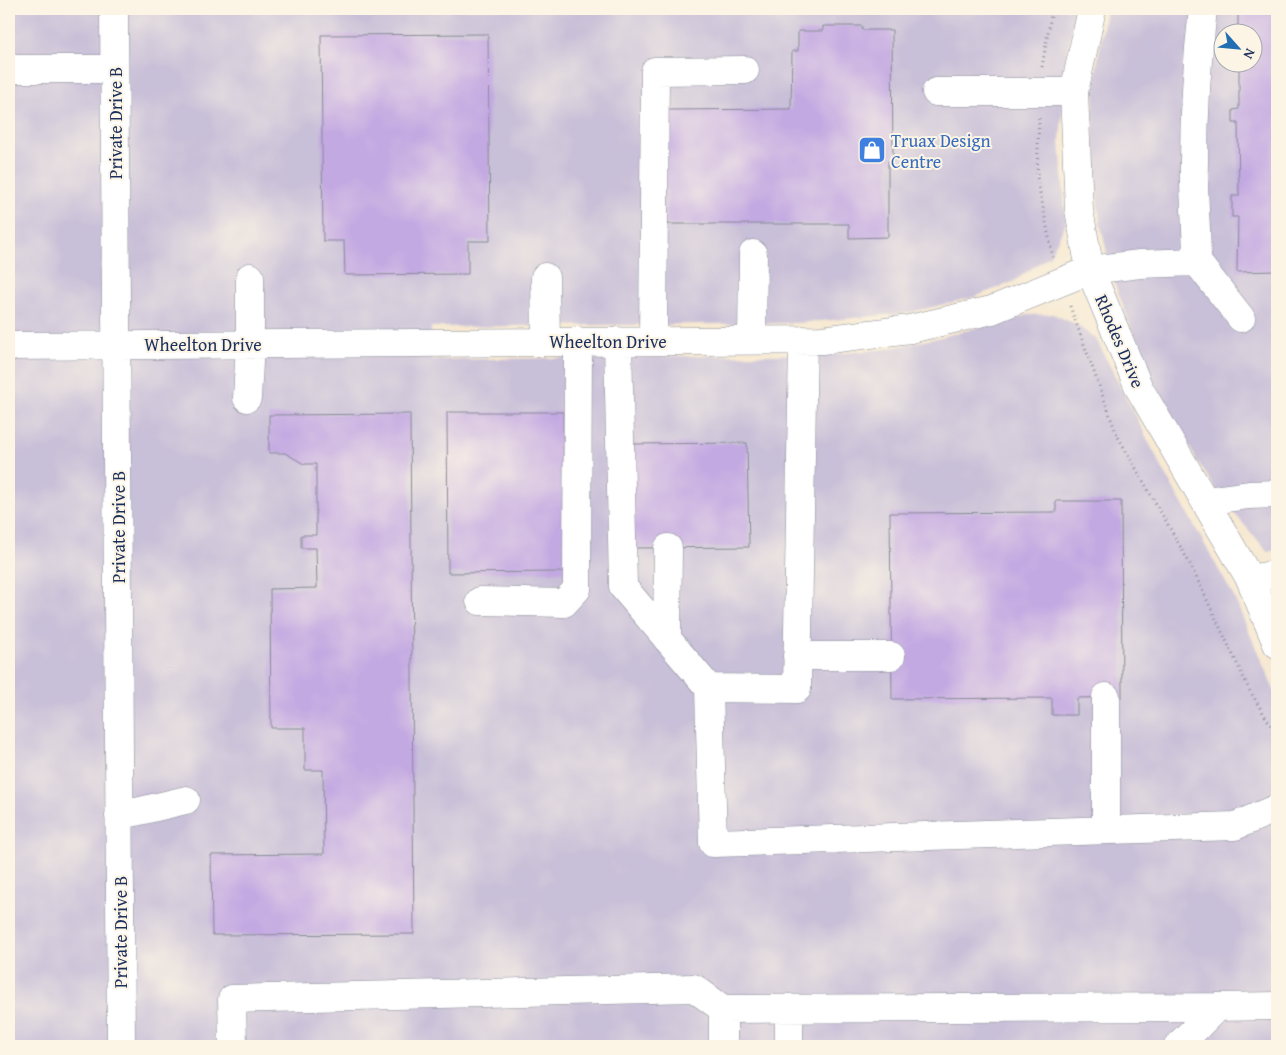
<svg xmlns="http://www.w3.org/2000/svg" width="1286" height="1055" font-family="'Gentium Book Plus',serif">
<rect width="100%" height="100%" fill="#fcf5e5"/>
<filter id="ink" filterUnits="userSpaceOnUse"><feTurbulence type="fractalNoise" baseFrequency=".02" numOctaves="2"/><feDisplacementMap in="SourceGraphic" scale="10" xChannelSelector="R" yChannelSelector="G"/><feConvolveMatrix kernelMatrix="1 2 1 2 8 2 1 2 1" color-interpolation-filters="sRGB"/></filter>
<filter id="wash" filterUnits="userSpaceOnUse"><feTurbulence type="fractalNoise" baseFrequency=".0096" numOctaves="4" result="noise"/><feDisplacementMap in="SourceGraphic" scale="20" xChannelSelector="R" yChannelSelector="G"/><feGaussianBlur stdDeviation="1.12" result="paint"/><feColorMatrix in="noise" values="0 0 0 0 0 0 0 0 0 0 0 0 0 0 0 0 0 1.4 0 .05"/><feComposite in="paint" operator="in"/></filter>
<g filter="url(#wash)">
<rect width="100%" height="100%" fill="#f6e8d0"/>
<!-- industrial -->
<path fill="#c8bfd8" fill-rule="evenodd" d="M9 9H1077L1066 57 1060 141 1066 223 1050 255 1013 282 974 297 907 313 799 323 431 327V360L835 354 887 349 937 338 1028 315 1053 314 1075 324 1096 339 1160 464 1234 597 1277 697V1046H9Z
M1106 9H1277V551H1267L1222 499 1195 457 1147 370 1112 276 1100 222 1094 167 1093 112 1097 65ZM1224 32H1254V62H1224Z"/>
<g id="blocks">
<!-- building -->
<path fill="#c3a9e2" d="M1238 9H1277V271L1237 272 1238 217H1232V196H1239L1238 123H1233V110L1239 109V62H1254V32H1238Z
M823 26H862V30H892L893 161H888V237L849 238V224H667V110L791 109 792 51H798V31H823Z
M488 34 490 241H468V274L345 275 344 241H323L321 35Z
M1273 395H1277V458H1273Z
M447 412H563L564 572 448 573Z
M410 414 414 934 212 935 211 855 324 854 323 770H305V728H271L270 589 317 588 316 548H301V535H316V464H304L285 453H269V415Z
M747 443 749 547 633 548 631 444Z
M1056 501H1121L1122 697 1077 698V715H1052V698L892 699 890 513 1056 512Z"/>
</g>
</g>
<g filter="url(#ink)">
<use href="#blocks" fill-opacity="0" stroke="#888c97" stroke-width="1"/>
<g fill="none" stroke-linecap="round" stroke-linejoin="round">
<!-- minor casing -->
<g stroke="#888c97" stroke-width="29">
<path id="minor" d="M114 9 121 1046
M1092 9 1074 92 1079 210 1090 270 1139 388 1250 579 1277 644
M9 69H114
M936 92H1074
M1197 262C1197 229 1193 195 1194 162 1194 111 1197 60 1203 9
M545 277 546 341
M752 340 753 254
M618 341 623 587 709 688 713 843 1235 826 1277 808
M653 341 655 71 745 70
M9 346 822 340 910 329 992 310 1090 270 1140 264 1197 262 1241 318
M247 398 250 344V277
M1205 501 1249 495 1277 494
M1250 579 1277 574
M480 601 564 603 577 589 578 341
M667 639 668 548
M797 656H891
M709 688 797 689 803 340
M1106 697V830
M119 816 186 800
M233 1046 232 999 694 988 723 1009
M723 1046V1009L1217 1007
M789 1046V1008
M1178 1046 1217 1007 1277 1006"/>
</g>
<!-- path -->
<path stroke="#888c97" stroke-width="3" stroke-dasharray="1 4" stroke-linecap="butt" d="M1042 67 1052 9
M1039 118 1037 177 1053 258
M1070 306 1117 435 1189 562 1250 691 1277 736"/>
<!-- minor -->
<use href="#minor" stroke="#fff" stroke-width="28"/>
</g>
</g>
<!-- icons -->
<defs>
<g id="shop-square" transform="scale(1.4375)"><rect x="-9" y="-9" width="18" height="18" rx="4" fill="#3f7fe0" stroke="#fcf5e5"/><path d="M-5-2.5h2.3a2.7 3.5 0 0 1 5.4 0H5L5.5 6h-11ZM-1.5-2.5h3a1.5 2.3 0 0 0-3 0Z" fill="#fff"/></g>
</defs>
<g fill-rule="evenodd">
<use href="#shop-square" x="872" y="150"/>
</g>
<g text-anchor="middle" dominant-baseline="central" stroke-width="4" stroke-linejoin="round" paint-order="stroke">
<!-- street labels -->
<g font-size="18" fill="#1b2f5e" stroke="#fcf5e5">
<text transform="translate(115 123) rotate(-90)">Private Drive B</text>
<text x="608" y="341">Wheelton Drive</text>
<text transform="translate(1120 341) rotate(67)">Rhodes Drive</text>
<text x="203" y="344">Wheelton Drive</text>
<text transform="translate(118 527) rotate(-90)">Private Drive B</text>
<text transform="translate(120 932) rotate(-90)">Private Drive B</text>
</g>
<!-- shop labels -->
<g font-size="18" fill="#366cbe" stroke="#fcf5e5" text-anchor="start">
<text x="891" y="140">Truax Design<tspan x="891" dy="21">Centre</tspan></text>
</g>
</g>
<!-- margin -->
<rect width="1286" height="1055" fill="none" stroke="#fcf5e5" stroke-width="30"/>
<!-- north arrow -->
<g transform="translate(1238 48) rotate(117)"><circle r="24" fill="#fcf5e5" stroke="#a2a6af"/>
<path d="M0-4L9 19L0 12L-9 19Z" fill="#1f6fb2"/>
<text y="-8" font-size="14" font-weight="bold" text-anchor="middle" fill="#1b2f5e">N</text>
</g>
</svg>
